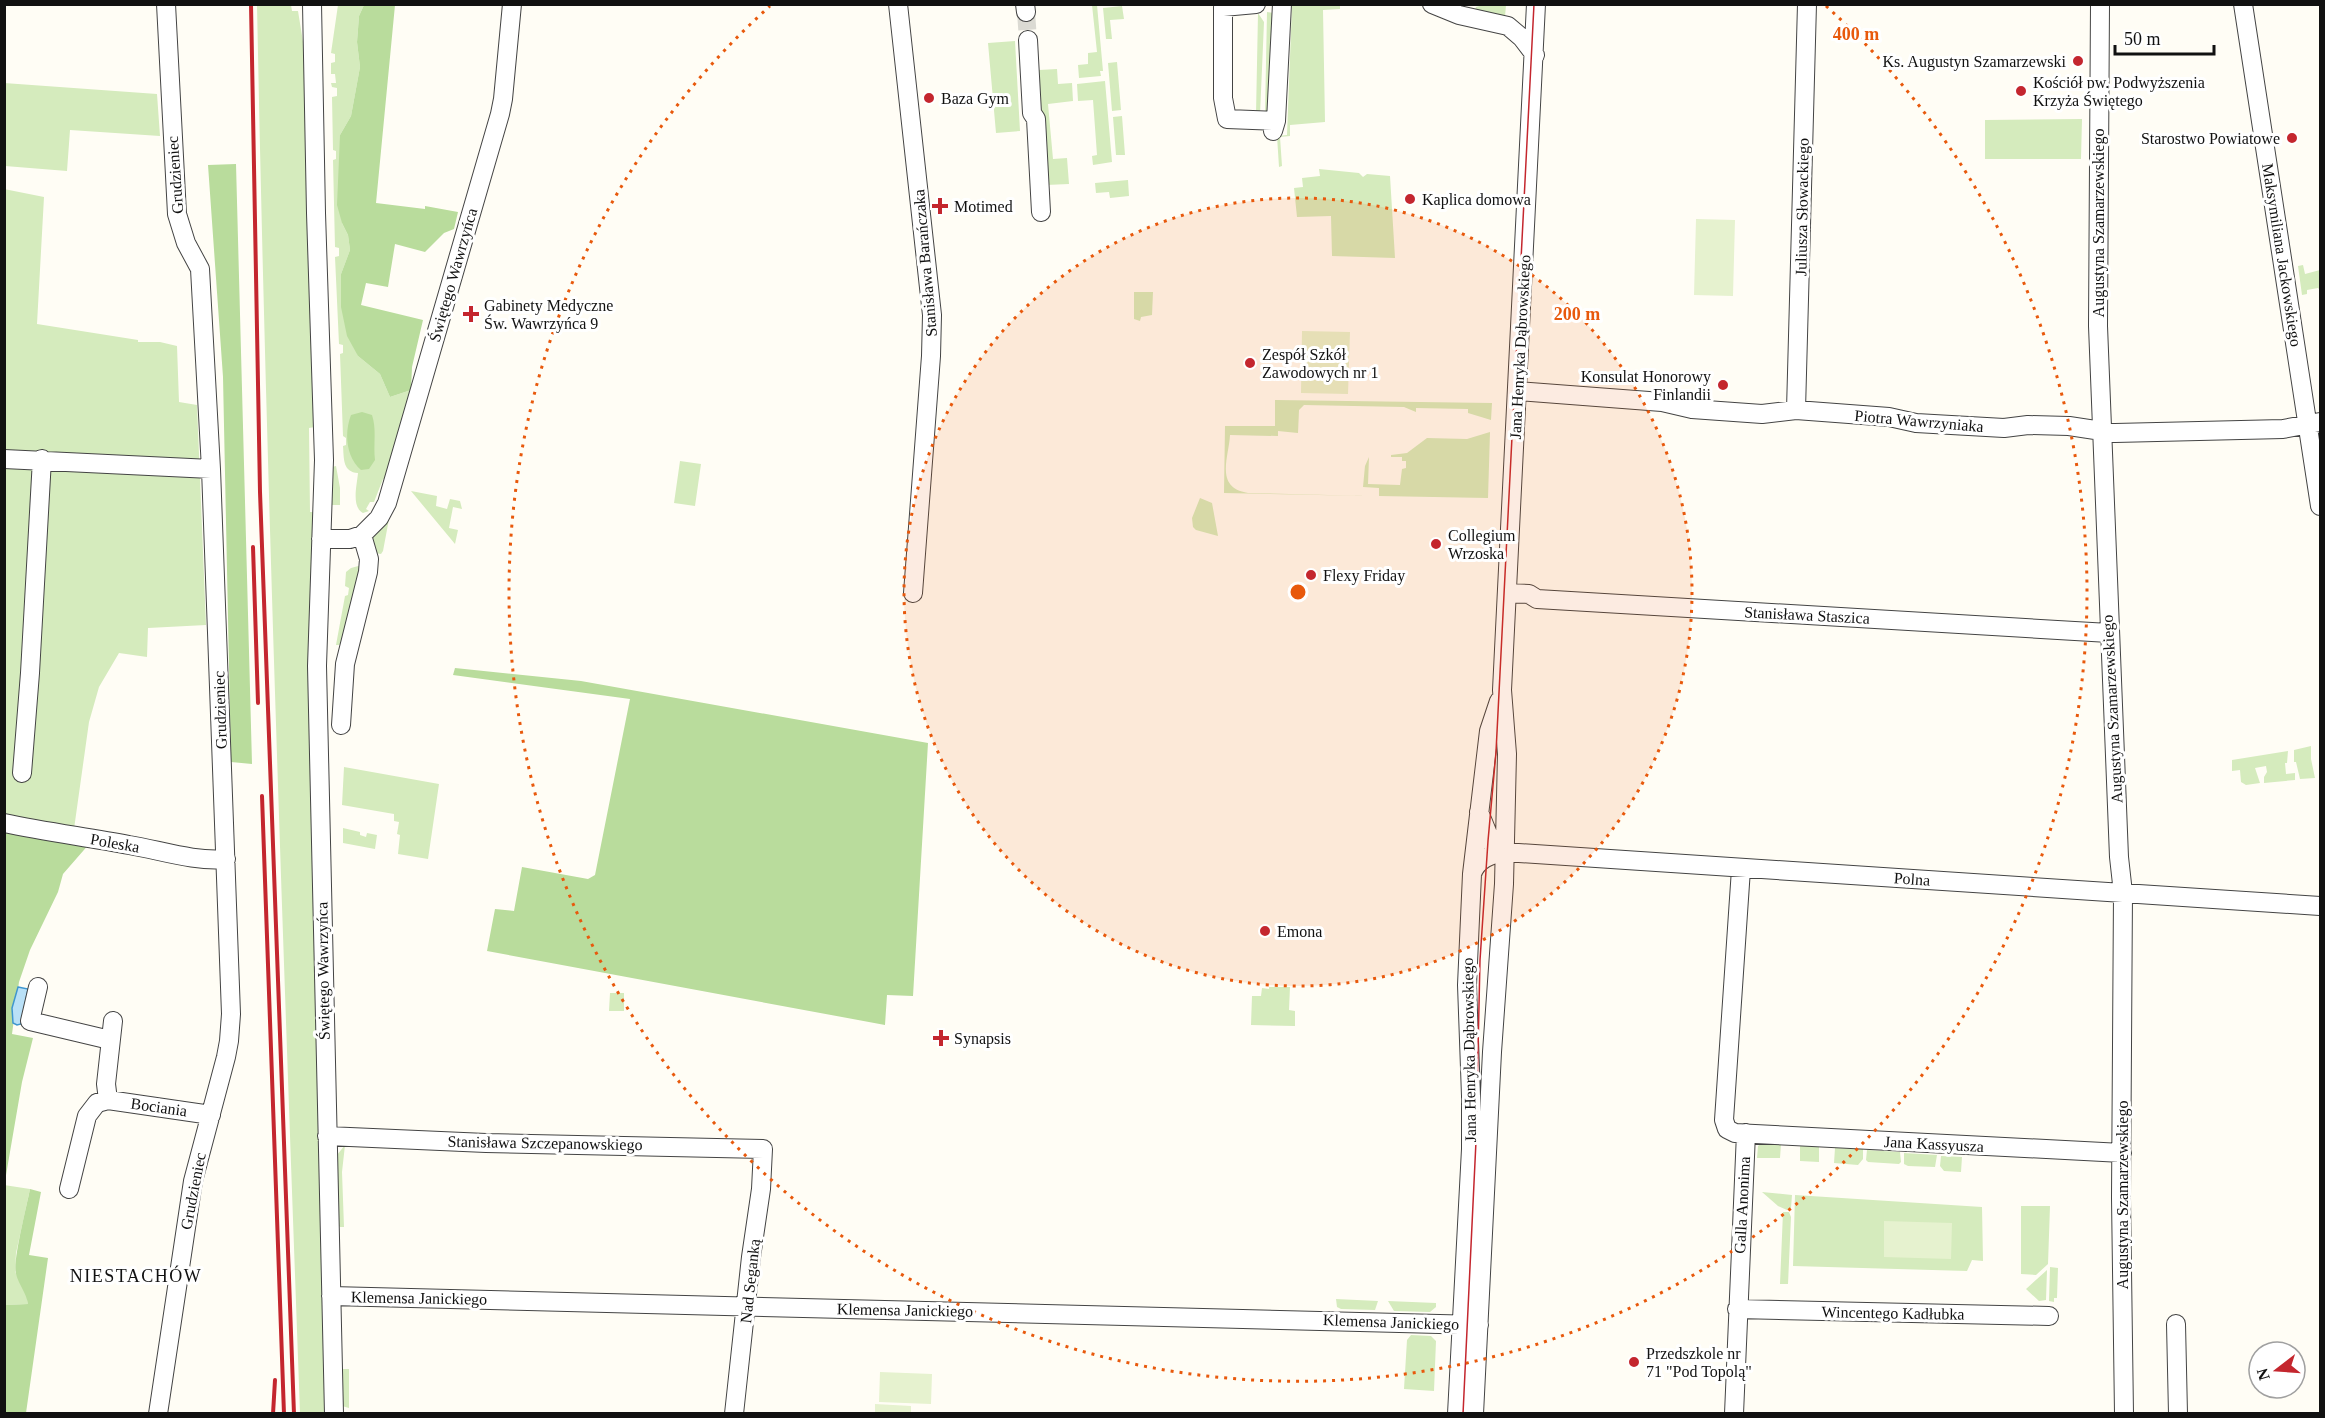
<svg xmlns="http://www.w3.org/2000/svg" width="2325" height="1418" font-family="Georgia,serif">
<rect width="100%" height="100%" fill="#fffdf5"/>
<!-- green -->
<path fill="#d5ebbd" d="M257 5H291L292 11H298L304 48 306 178 315 427 309 428 310 512H314L310 604 309 694 326 1413H300C283 944 266 474 257 5Z
M338 5H364L359 16 357 42 360 67 351 116 340 135 342 223 348 235 350 250 341 274 358 356 380 374 390 397 411 390 387 480 383 479 374 502H370L366 509 369 511 363 513C351 507 357 485 358 473 343 472 344 460 343 446L346 445V438L343 436 340 354 343 353V345L339 344 335 257 339 256V248L335 247 333 160 336 159V151L333 150 332 97 337 96V88L332 87 331 83H336L335 74H331V63L335 62V54L331 53Z
M1092 5H1097L1103 71H1100L1101 76 1079 78 1078 65 1088 64V53L1097 52Z
M1292 5H1340V9L1323 10 1325 122 1290 125V136L1280 137 1282 166 1279 167 1277 136 1287 135Z
M1483 5H1506L1505 17 1475 10 1476 7Z
M1122 6 1124 19 1110 20 1112 39H1106L1103 8Z
M1267 12 1274 13 1270 104 1265 114Z
M1258 13 1264 22 1260 115 1256 114Z
M1015 41 1020 131 996 133 988 43Z
M1117 62 1121 110 1112 111 1108 63Z
M1057 69 1058 84 1072 83 1073 101 1048 104 1053 159 1067 158 1069 184 1046 185 1039 70Z
M1105 81 1112 162 1093 165 1092 156 1097 155 1093 100 1078 101 1077 84Z
M4 83 157 94 160 136 70 130 67 171 5 166Z
M1122 116 1125 155H1116L1113 117Z
M2082 119 2081 159H1985V120Z
M1319 169 1359 173 1363 177 1367 174 1390 176 1395 258 1332 256 1331 216 1297 217 1294 188 1303 187 1302 178 1320 176Z
M1128 180 1129 196 1110 198 1109 192 1096 193 1095 183Z
M4 189 44 197 37 324 138 340V342H160L177 346 179 402 197 405 206 625 148 628 147 657 119 653 99 687 89 722 74 829 5 816Z
M2303 265 2305 274 2320 270V290L2318 288 2307 290V294L2302 295 2298 266Z
M1134 292H1153L1152 315 1141 317 1140 321 1134 319Z
M1275 400 1492 403 1491 420 1468 413V409L1416 408V412L1404 407 1304 405 1299 410 1298 433 1278 431V436L1230 435C1229 457 1214 488 1248 493L1367 496 1224 493 1225 426H1275Z
M1490 432 1488 498 1379 496V488L1363 487 1365 466 1369 457 1368 484 1400 485 1402 469 1406 468V461H1402V457H1391V455L1407 453 1427 438 1467 439Z
M680 461 701 464 695 506 674 503Z
M336 466 340 488V505H331L332 467Z
M411 491 437 496 436 506 447 509 450 499 460 501 462 509 453 507 449 528 458 530 455 544Z
M1200 498 1212 503 1218 536 1196 530 1193 527 1192 518Z
M389 519 383 551 381 554 375 553 372 537Z
M362 565 344 639 339 645H336L345 596 348 595 349 588 345 586 346 572 351 568Z
M2311 746V759L2315 778 2300 779 2296 762H2294V750Z
M2288 751 2287 763H2285L2286 774 2295 773V780L2264 783V777L2267 772 2266 766 2255 768 2260 783 2246 785 2241 782 2240 770 2232 771V760Z
M344 767 439 784 428 859 398 854 400 835 397 834 399 822 394 821V814L342 805Z
M343 828 360 832V835L366 837 367 833 377 835 375 849 343 843Z
M1269 987H1290L1289 1010 1295 1011V1026L1251 1025 1252 996H1261L1262 988 1269 989Z
M610 993H624V1011H609Z
M1762 1143 1781 1144 1780 1158H1757L1758 1146Z
M345 1145 342 1172 344 1227H340L338 1225 337 1155Z
M1800 1146H1819V1162L1800 1161Z
M1835 1148 1863 1149V1159L1858 1165 1834 1163Z
M1867 1150 1900 1152 1901 1162 1899 1164 1868 1162 1866 1160Z
M1904 1153 1937 1155 1935 1167 1908 1166 1904 1164Z
M1941 1156 1962 1157 1961 1172 1944 1171 1940 1166Z
M4 1185 30 1189 16 1253 15 1272 26 1292 28 1304 5 1305Z
M1762 1192 1792 1195 1791 1208 1787 1210 1778 1206Z
M1795 1195 1982 1207 1983 1261 1972 1260 1967 1271 1793 1266Z
M2021 1206H2050L2048 1264 2036 1275 2021 1274Z
M1783 1212H1789L1791 1217 1788 1284H1780Z
M2050 1267 2058 1268 2057 1298H2054V1302L2049 1301Z
M2047 1270 2046 1300 2039 1301 2026 1289Z
M1336 1299 1378 1301 1375 1310 1341 1309 1337 1307Z
M1388 1301 1436 1303V1307L1430 1312 1394 1311Z
M1411 1335 1431 1336 1436 1341 1434 1391 1404 1389 1407 1340Z
M343 1369H349V1408L342 1406 341 1371Z"/>
<!-- forest -->
<path fill="#b9dc9c" d="M364 5H395L376 203 425 209V206L458 212 454 229 444 233 425 252 395 244 388 287 366 283 361 305 423 320 412 367 411 390 390 397 380 374 358 356 347 336 341 307V274L350 250 348 235 342 223 337 205 340 135 351 116 360 67 357 42 359 16Z
M236 164 252 764 231 762 223 377 208 165Z
M362 412 372 415C377 430 373 445 375 460L369 469 361 470C346 457 344 433 351 415Z
M455 668 581 681 928 743 913 996 887 995 885 1025 487 951 495 909 514 911 522 867 588 879 595 875 630 699 453 675Z
M5 830 75 845 90 843 63 874 58 892 30 950 19 982 12 1034 33 1038 22 1082 5 1181Z
M30 1189 41 1192 29 1255 48 1258 26 1413H5V1305L28 1304C26 1292 19 1285 16 1274 12 1263 27 1205 30 1189Z"/>
<!-- pitch -->
<path fill="#e6f2cf" d="M1696 219 1735 220 1733 296 1694 295Z
M1302 331 1350 332 1348 394 1301 393Z
M1884 1221 1952 1223 1951 1259 1884 1257Z
M880 1372 932 1374 931 1404 879 1402Z
M875 1404 911 1406V1413H875Z"/>
<!-- water -->
<path fill="#b9e0f7" stroke="#3f96cf" stroke-width="1.5" d="M18 987 28 989 21 1024 17 1025 13 1023 12 1008Z"/>
<g fill="none" stroke-linecap="round" stroke-linejoin="round">
<!-- minor-tunnel -->
<path stroke="#dbdad3" stroke-width="18" stroke-dasharray="18 9" stroke-linecap="butt" d="M1026 12 1028 40"/>
<!-- minor casing -->
<g stroke="#444" stroke-width="20">
<path id="minor" d="M312 4 316 213 324 460 317 666 334 1414
M898 4 932 315 931 356 913 593
M1025 4 1026 12
M1256 4 1223 7V98L1227 119 1276 121
M1432 4 1459 15 1508 26 1522 38 1535 55
M2100 4 2098 326 2119 857 2123 893 2121 1198 2124 1414
M2243 4 2320 506
M1028 40 1032 113 1036 119 1041 212
M1273 131 1276 121 1282 4
M1517 391 1662 402 1692 409 1762 414 1796 410 1889 417 1916 423 2004 428 2028 425 2069 426 2115 433 2283 429 2320 422
M1796 410 1807 4
M4 459 211 469
M321 539H350L362 535
M1507 593 1529 594 1537 599 2109 633
M341 725 345 664 368 572 369 559 362 535 379 518 387 503 500 114 503 99 512 4
M22 773 30 673 42 459
M1479 812 1492 844 1504 852
M4 823C46 832 87 837 129 845 160 850 194 862 226 859
M1741 869 1724 1120 1727 1129 1735 1133 2122 1153
M1472 874C1477 859 1490 855 1504 852L2320 906
M38 987 30 1021 110 1040
M108 1100 106 1084 113 1021
M327 1136 486 1143 763 1149 761 1189 751 1257 734 1414
M69 1189 87 1116 97 1103 108 1100 211 1115
M331 1296 1479 1325
M1737 1309 2049 1316
M2176 1324 2178 1414
M158 1414 193 1181 226 1057 229 1041 231 1014 211 469 200 269 186 243 177 214 166 4
M1457 1414 1471 1149V1096L1467 985 1472 874 1489 731 1499 701
M1474 1414 1492 1052 1504 884 1507 754 1502 690 1536 4
M1734 1414 1746 1133"/>
</g>
<!-- minor -->
<use href="#minor" stroke="#fff" stroke-width="18"/>
<!-- tram -->
<path stroke="#c4262e" stroke-width="1.5" d="M1463 1414 1476 1141 1480 960 1488 841 1496 752 1534 4"/>
<!-- rail -->
<path stroke="#c4262e" stroke-width="4" d="M251 4 260 492 294 1414
M253 547 258 703
M262 796 284 1414
M273 1414 275 1380"/>
</g>
<!-- distance rings -->
<circle cx="1298" cy="592" r="394" fill="#e8590c" fill-opacity=".12"/>
<g fill="none" stroke="#e8590c" stroke-width="3" stroke-dasharray="3 6">
<circle cx="1298" cy="592" r="394"/>
<path d="M1826 6A789 789 0 1 1 770 6"/>
</g>
<!-- markers -->
<g fill="#c4262e" stroke="#fff" stroke-width="2">
<circle cx="2078" cy="61" r="6"/>
<circle cx="2021" cy="91" r="6"/>
<circle cx="929" cy="98" r="6"/>
<circle cx="2292" cy="138" r="6"/>
<circle cx="1410" cy="199" r="6"/>
<path d="M937 197h6v6h6v6h-6v6h-6v-6h-6v-6h6z"/>
<path d="M468 305h6v6h6v6h-6v6h-6v-6h-6v-6h6z"/>
<circle cx="1250" cy="363" r="6"/>
<circle cx="1723" cy="385" r="6"/>
<circle cx="1436" cy="544" r="6"/>
<circle cx="1311" cy="575" r="6"/>
<circle cx="1265" cy="931" r="6"/>
<path d="M938 1029h6v6h6v6h-6v6h-6v-6h-6v-6h6z"/>
<circle cx="1634" cy="1362" r="6"/>
</g>
<g text-anchor="middle" dominant-baseline="central" stroke-width="6" stroke-linejoin="round" paint-order="stroke">
<!-- poi labels -->
<g font-size="16" fill="#111" stroke="#fff" text-anchor="start">
<text x="2066" y="61" text-anchor="end">Ks. Augustyn Szamarzewski</text>
<text x="2033" y="82">Kościół pw. Podwyższenia<tspan x="2033" dy="18">Krzyża Świętego</tspan></text>
<text x="941" y="98">Baza Gym</text>
<text x="2280" y="138" text-anchor="end">Starostwo Powiatowe</text>
<text x="1422" y="199">Kaplica domowa</text>
<text x="954" y="206">Motimed</text>
<text x="484" y="305">Gabinety Medyczne<tspan x="484" dy="18">Św. Wawrzyńca 9</tspan></text>
<text x="1262" y="354">Zespół Szkół<tspan x="1262" dy="18">Zawodowych nr 1</tspan></text>
<text x="1711" y="376" text-anchor="end">Konsulat Honorowy<tspan x="1711" dy="18">Finlandii</tspan></text>
<text x="1448" y="535">Collegium<tspan x="1448" dy="18">Wrzoska</tspan></text>
<text x="1323" y="575">Flexy Friday</text>
<text x="1277" y="931">Emona</text>
<text x="954" y="1038">Synapsis</text>
<text x="1646" y="1353">Przedszkole nr<tspan x="1646" dy="18">71 "Pod Topolą"</tspan></text>
</g>
<!-- street labels -->
<g font-size="16" fill="#111" stroke="#fff">
<text transform="translate(175 175) rotate(-94)">Grudzieniec</text>
<text transform="translate(1802 207) rotate(-89)">Juliusza Słowackiego</text>
<text transform="translate(2098 223) rotate(-90)">Augustyna Szamarzewskiego</text>
<text transform="translate(2282 255) rotate(81)">Maksymiliana Jackowskiego</text>
<text transform="translate(925 263) rotate(-95)">Stanisława Barańczaka</text>
<text transform="translate(453 275) rotate(-74)">Świętego Wawrzyńca</text>
<text transform="translate(1520 347) rotate(-87)">Jana Henryka Dąbrowskiego</text>
<text transform="translate(1919 421) rotate(5)">Piotra Wawrzyniaka</text>
<text transform="translate(1807 615) rotate(3)">Stanisława Staszica</text>
<text transform="translate(2112 709) rotate(-93)">Augustyna Szamarzewskiego</text>
<text transform="translate(220 710) rotate(-92)">Grudzieniec</text>
<text transform="translate(115 843) rotate(10)">Poleska</text>
<text transform="translate(1912 879) rotate(4)">Polna</text>
<text transform="translate(323 971) rotate(-91)">Świętego Wawrzyńca</text>
<text transform="translate(1469 1050) rotate(-91)">Jana Henryka Dąbrowskiego</text>
<text transform="translate(159 1107) rotate(8)">Bociania</text>
<text transform="translate(545 1143) rotate(1)">Stanisława Szczepanowskiego</text>
<text transform="translate(1934 1144) rotate(3)">Jana Kassyusza</text>
<text transform="translate(193 1191) rotate(-79)">Grudzieniec</text>
<text transform="translate(2122 1195) rotate(-90)">Augustyna Szamarzewskiego</text>
<text transform="translate(1742 1205) rotate(-87)">Galla Anonima</text>
<text transform="translate(750 1281) rotate(-84)">Nad Seganką</text>
<text transform="translate(419 1298) rotate(1)">Klemensa Janickiego</text>
<text transform="translate(905 1310) rotate(1)">Klemensa Janickiego</text>
<text transform="translate(1893 1313) rotate(1)">Wincentego Kadłubka</text>
<text transform="translate(1391 1322) rotate(2)">Klemensa Janickiego</text>
</g>
<!-- neighbourhood labels -->
<g font-size="18" letter-spacing="1.5" fill="#111" stroke="#fff">
<text x="136" y="1276">NIESTACHÓW</text>
</g>
</g>
<circle cx="1298" cy="592" r="9" fill="#e8590c" stroke="#fff" stroke-width="3"/>
<g font-size="18" text-anchor="middle" font-weight="bold" fill="#e8590c" stroke="#fff" stroke-width="6" stroke-linejoin="round" paint-order="stroke">
<text x="1856" y="40">400 m</text>
<text x="1577" y="320">200 m</text>
</g>
<!-- border -->
<rect width="2325" height="1418" fill="none" stroke="#111111" stroke-width="12"/>
<!-- north arrow -->
<g transform="translate(2277 1370) rotate(253)"><circle r="28" fill="#ffffff" stroke="#a0a0a0" stroke-width="1.5"/>
<path d="M0-4.5L10 22L0 15L-10 22Z" fill="#c4262e"/>
<text y="-9" font-size="16" font-weight="bold" text-anchor="middle" fill="#111111">N</text>
</g>
<!-- scale -->
<path d="M2115 45v9h99v-9" fill="none" stroke="#111111" stroke-width="3"/>
<text x="2124" y="45" font-size="18" fill="#111111" stroke="#ffffff" stroke-width="4.5" paint-order="stroke">50 m</text>
</svg>
